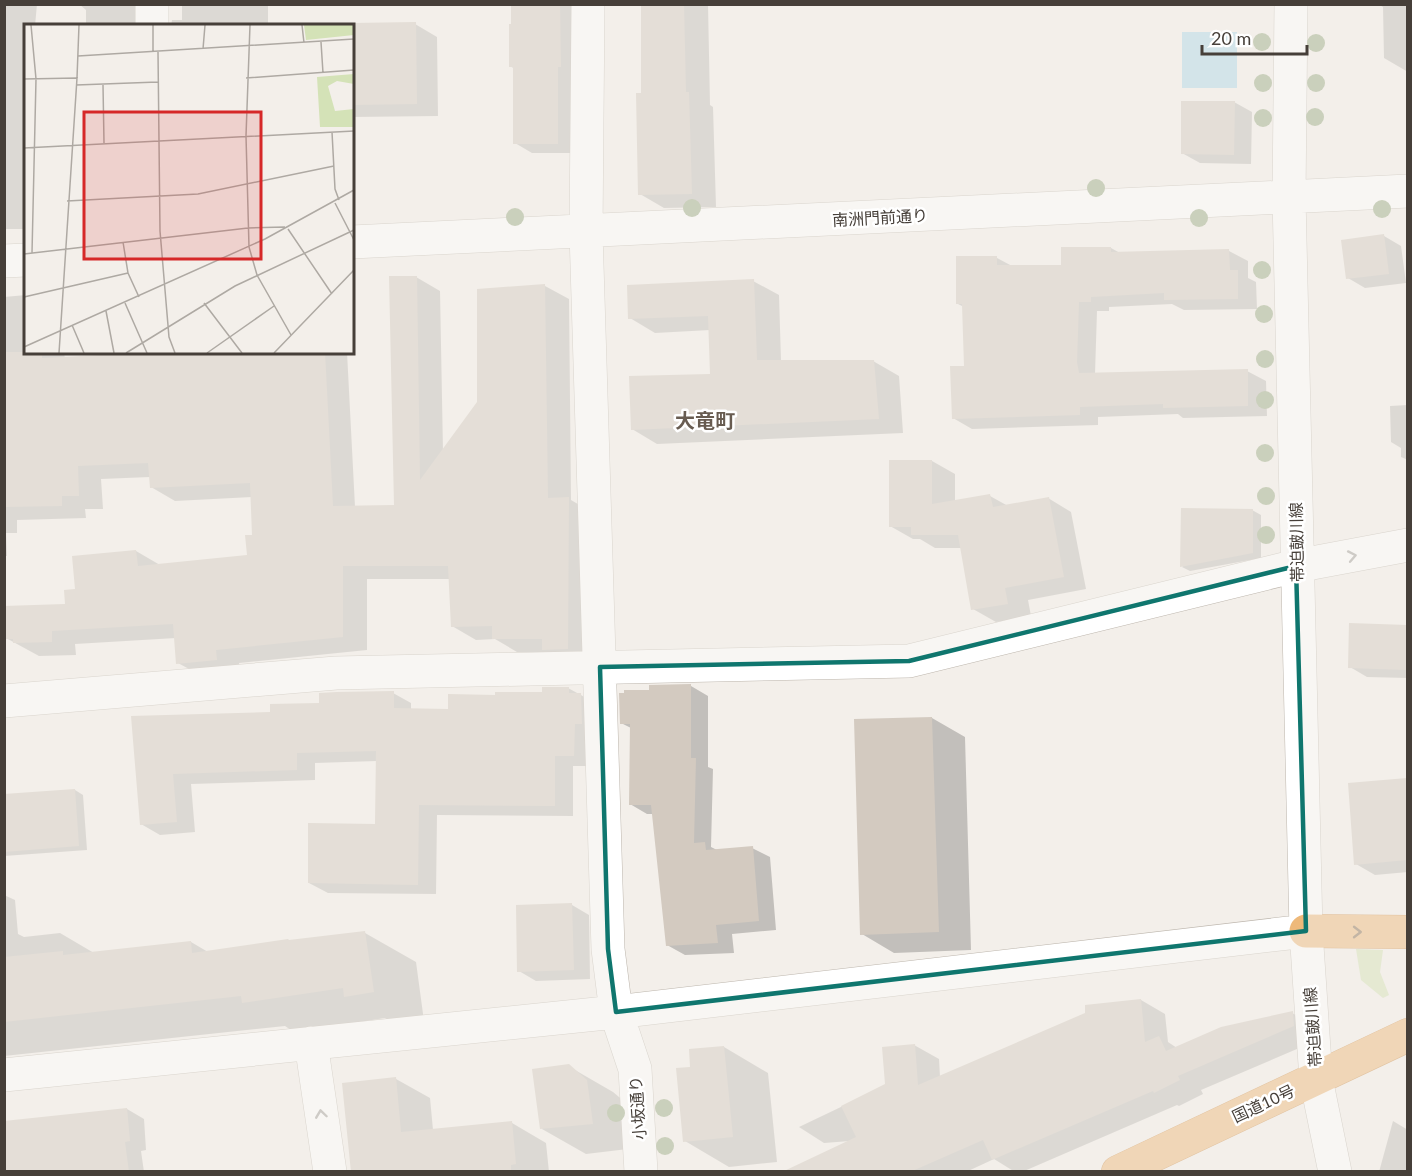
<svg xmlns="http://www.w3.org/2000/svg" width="1412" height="1176" font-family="Lato,'Noto Sans JP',sans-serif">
<rect width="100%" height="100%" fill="#f3efea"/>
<!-- green -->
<path fill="#d4e2b7" d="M1356 949 1383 950 1380 972 1389 995 1383 998 1361 980Z"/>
<!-- water -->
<path fill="#add7e9" d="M1182 32H1237V88H1182Z"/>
<!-- shadow -->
<path fill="#0003" d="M4 4H37L35 26H26V229H4Z
M79 4H140L141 26H86V10Z
M182 4H268V25L415 24 437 37 438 116 352 117V26H171L172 20H182Z
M512 4H583L575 153H532L515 143V69L510 66Z
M643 4H708L710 105 713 107 716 207 664 208 640 194Z
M1378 4H1408V72L1384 58 1383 7Z
M1234 102 1252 112 1251 164 1200 163 1182 153Z
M1384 236 1401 246 1406 283 1365 288 1348 278Z
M1111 248 1120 253 1229 251 1248 261V278L1256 282 1257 309 1184 310 1172 304 1109 307V311H1097L1095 374 1247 371 1266 381 1267 416 1183 418 1178 414 1098 417V425L972 429 953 418 966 367 964 307 958 304 997 258 1012 266H1062Z
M416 277 440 291 443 452 478 403 545 286 569 299 571 500 593 513 592 662 567 663 548 652H517L495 639 476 640 452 626 450 579H367V650L239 663 240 673 202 676 178 663 176 638 75 644 76 655 39 656 6 638 66 606 76 590 136 551 160 565 248 557 254 536 252 497 175 501 151 487 150 477 101 479 103 509H85L86 518 17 520V533H6L7 556H4V297L26 295V352H64L65 359 122 355V352H347L355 507H395Z
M753 281 779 295 781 361H873L899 376 903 433 657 444 632 429 712 376 710 330 655 333 630 318Z
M1408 405V460L1401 457V448L1391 442 1390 406Z
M890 461H932L955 474V502L990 496 1008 506 1048 498 1071 512 1086 589 1028 600 1031 616 996 622 973 609 962 548H935L920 539H913L890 526Z
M1252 510 1261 515V558L1190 571 1182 567Z
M1351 625 1408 626V678L1367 677 1350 667Z
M691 686 708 696V767L713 769 711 847 717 850 752 848 770 857 776 930 732 934 734 953 685 955 667 945 653 814H647L630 804 631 728 621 723 651 691Z
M568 688 599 705 592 766H573V816L437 815 436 894 328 893 309 883 376 825 377 761 315 763V780L191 784 195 832 160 835 141 824 133 717 272 714 393 693 411 703V710H449L496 696 544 694Z
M932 718 965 737 971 950 894 953 862 934 855 720Z
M1408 780V872L1375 875 1356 864 1349 784Z
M75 790 83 795 87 850 4 856V796Z
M4 895 15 900 18 934 24 937 60 933 94 953 191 942 208 952 365 933 416 962 424 1021 397 1025 385 1018 294 1032 285 1026 4 1056Z
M572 905 589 915 590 979 536 981 519 971Z
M1141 1000 1165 1014 1168 1042 1177 1048 1292 1013 1317 1027 1318 1040 1201 1090 1203 1094 1179 1106 1177 1105 1022 1172H1015L994 1159 966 1172H785L850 1141 824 1143 799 1127 887 1085 914 1045 939 1059 940 1077Z
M724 1047 768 1073 777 1162 729 1167 685 1141 692 1068Z
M568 1066 613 1092 631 1107 636 1148 586 1154 542 1129Z
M396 1079 430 1098 433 1130 512 1123 546 1143 549 1172H352Z
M127 1109 144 1119 146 1150 141 1151 144 1172H4Z
M1393 1121 1408 1130V1172H1379Z"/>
<!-- building -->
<path fill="#d3cac0" d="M511 4H560L561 67H558V144H513V67H509V24H511Z
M641 4H684L686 92H689L692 194 638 195 636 93H641Z
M416 22 417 104 352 105V23Z
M1181 101H1235L1234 155 1181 154Z
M1384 234 1389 274 1346 279 1341 240Z
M1061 247H1111V252L1229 249 1230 270H1238V299L1164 300V293L1091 297V302H1079L1077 362 1079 373 1248 369V406L1163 408V404L1080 407V415L952 419 950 366H964L962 304H956V256H997V265H1061Z
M389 276H417L420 480 477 402V289L545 284 548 498 569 497 568 649 542 650V639H492V626L451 627 448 566H343V637L216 650 217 660 176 664 173 624 52 631V642L13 643V639H4V606L65 604 64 590 75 589 72 556 136 550 138 566 247 555 245 535H252L250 483 150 488 148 463 78 466 79 496H62V506L4 507V352H42V358L120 354V352H325L333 506 394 505Z
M754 279 757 360H874L879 419 631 430 629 376 710 374 708 316 628 319 627 285Z
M889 460H932V504L990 494 993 507 1049 497 1064 577 1005 588 1008 604 971 610 958 535H911V527H889Z
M1181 508 1253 509V553L1180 567Z
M1349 623 1407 625V670L1348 668Z
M691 684V758H696L694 843 705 842 706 850 753 846 759 921 716 925 718 943 666 946 651 805H629L630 724H620L619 693H624V690H649V685Z
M542 687H569V693H581L582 724H575L574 756H555V806L419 805 418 885 308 883V823L375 824 376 751 297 753V770L173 774 177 822 140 825 131 716 270 712V704L319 703V693L337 692 394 691V708L448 709V694L495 695V692H542Z
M932 717 939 932 860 935 854 719Z
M1407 778V860L1354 865 1348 783Z
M75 789 79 846 4 852V794Z
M572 903 574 970 517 972 516 905Z
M365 931 374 992 344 997 343 988 242 1003 241 996 4 1022V957L63 951V955L191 941 192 953 288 939 289 940Z
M1141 999 1145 1042 1159 1036 1166 1051 1221 1027 1293 1011 1294 1026 1178 1076 1180 1080 1154 1093 1153 1091 992 1160 983 1140 910 1172H782L856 1137 841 1106 885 1084 882 1047 915 1044 918 1085 1085 1013V1005Z
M724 1046 733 1137 683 1142 676 1068 690 1067 689 1049Z
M569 1064 587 1080 593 1124 540 1129 532 1069Z
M396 1077 401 1132 512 1121 516 1164 511 1165V1172H351L342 1083Z
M127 1108 130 1141 125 1142 129 1172H4V1121Z"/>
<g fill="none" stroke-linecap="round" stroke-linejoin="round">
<!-- minor casing -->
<g stroke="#bdb6ad" stroke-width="34">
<path id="minor" d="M152 4V26
M588 4 586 232 608 949 616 1012 635 1069 641 1172
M1291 4 1289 197 1306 931 1316 1079 1335 1172
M352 242 1408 191
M4 261 26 260
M4 701 336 673 909 661 1296 566 1408 545
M311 1043 330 1172
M4 1075 616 1012 1306 931"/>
</g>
<!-- highway casing -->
<g stroke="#cc8d4a" stroke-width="34">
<path id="highway" d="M1306 931 1408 932
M1118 1172 1408 1035"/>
</g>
<!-- minor -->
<use href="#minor" stroke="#fff" stroke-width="33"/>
<!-- highway -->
<use href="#highway" stroke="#eeb97a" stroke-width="33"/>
</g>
<!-- trees -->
<g fill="#9aaa85">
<circle cx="1262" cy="42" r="9"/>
<circle cx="1316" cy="43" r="9"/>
<circle cx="1263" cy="83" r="9"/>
<circle cx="1316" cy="83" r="9"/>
<circle cx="1315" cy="117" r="9"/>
<circle cx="1263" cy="118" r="9"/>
<circle cx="1096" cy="188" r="9"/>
<circle cx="692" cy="208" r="9"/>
<circle cx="1382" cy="209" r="9"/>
<circle cx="515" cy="217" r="9"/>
<circle cx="1199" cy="218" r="9"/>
<circle cx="1262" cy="270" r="9"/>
<circle cx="1264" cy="314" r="9"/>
<circle cx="1265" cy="359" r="9"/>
<circle cx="1265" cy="400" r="9"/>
<circle cx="1265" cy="453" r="9"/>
<circle cx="1266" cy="496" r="9"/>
<circle cx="1266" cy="535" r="9"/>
<circle cx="664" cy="1108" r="9"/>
<circle cx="616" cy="1113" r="9"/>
<circle cx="665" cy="1146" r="9"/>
</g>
<!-- one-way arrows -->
<defs><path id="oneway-chevron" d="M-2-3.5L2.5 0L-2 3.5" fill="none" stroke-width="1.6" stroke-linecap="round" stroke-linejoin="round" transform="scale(1.5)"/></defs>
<g stroke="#a29f9c">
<use href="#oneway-chevron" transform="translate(1352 556) rotate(-11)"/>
<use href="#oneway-chevron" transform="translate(321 1114) rotate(-98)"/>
</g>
<use stroke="#897053" href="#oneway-chevron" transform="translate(1357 932)"/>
<!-- marked area -->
<path d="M0 0H1412V1176H0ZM1296 566 1306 931 616 1012 608 949 600 667 909 661Z" fill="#f3efea" fill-opacity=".55" fill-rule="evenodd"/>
<path fill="none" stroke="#0f766e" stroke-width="4.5" stroke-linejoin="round" d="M1296 566 1306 931 616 1012 608 949 600 667 909 661Z"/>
<g text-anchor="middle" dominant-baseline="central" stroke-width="5" stroke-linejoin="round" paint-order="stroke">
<!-- street labels -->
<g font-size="16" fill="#463f39" stroke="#fff">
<text transform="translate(880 217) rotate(-3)">南洲門前通り</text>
<text transform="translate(1296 542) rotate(-91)">帯迫皷川線</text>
<text transform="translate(1312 1027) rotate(-94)">帯迫皷川線</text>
<text transform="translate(1263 1103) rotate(-25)">国道10号</text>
<text transform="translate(637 1108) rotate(-94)">小坂通り</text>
</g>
<!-- quarter labels -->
<g font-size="20" font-weight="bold" fill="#685c51" stroke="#fff">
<text x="705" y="420">大竜町</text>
</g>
</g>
<!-- overview -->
<g transform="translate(24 24)">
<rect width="330" height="330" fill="#f3efea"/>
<path d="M280 1H330V11L282 16ZM330 50V60L313 57 304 62 311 87 330 85V103H296L293 53Z" fill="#d4e2b7"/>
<path fill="none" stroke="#aea9a3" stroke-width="1.5" d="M7 1 12 55 8 229M129 1V28M226 1 222 112 225 223 233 251 267 311M278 1 280 19M297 18 299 49M179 25 181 1M134 28 136 207 145 313 151 329M54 32 330 15M53 54 55 1M222 54 330 46M0 55 53 54 35 329M52 61 134 58M79 61 80 119M308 108 311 165 315 176M0 124 330 107M43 177 174 170 310 142M311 179 330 216M224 204 261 203M264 205 308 270M99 218 104 249 115 273M0 230 224 204M0 273 104 249M101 279 123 329M180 279 218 329M82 287 90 329M48 301 60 329M0 323 241 215 330 166M102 329 211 262 330 206M183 329 250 282M250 329 330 246"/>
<path fill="#d62828" fill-opacity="0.15" stroke="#d62828" stroke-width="3" d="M60 88H237V235H60Z"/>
<rect width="330" height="330" fill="none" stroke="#463f39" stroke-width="3"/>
</g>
<!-- border -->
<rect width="1412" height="1176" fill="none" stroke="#463f39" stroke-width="12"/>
<!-- scale -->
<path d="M1202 45v9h105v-9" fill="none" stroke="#463f39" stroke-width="3"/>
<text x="1211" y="45" font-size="18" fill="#463f39" stroke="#ffffff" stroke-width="4.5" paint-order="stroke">20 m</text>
</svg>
